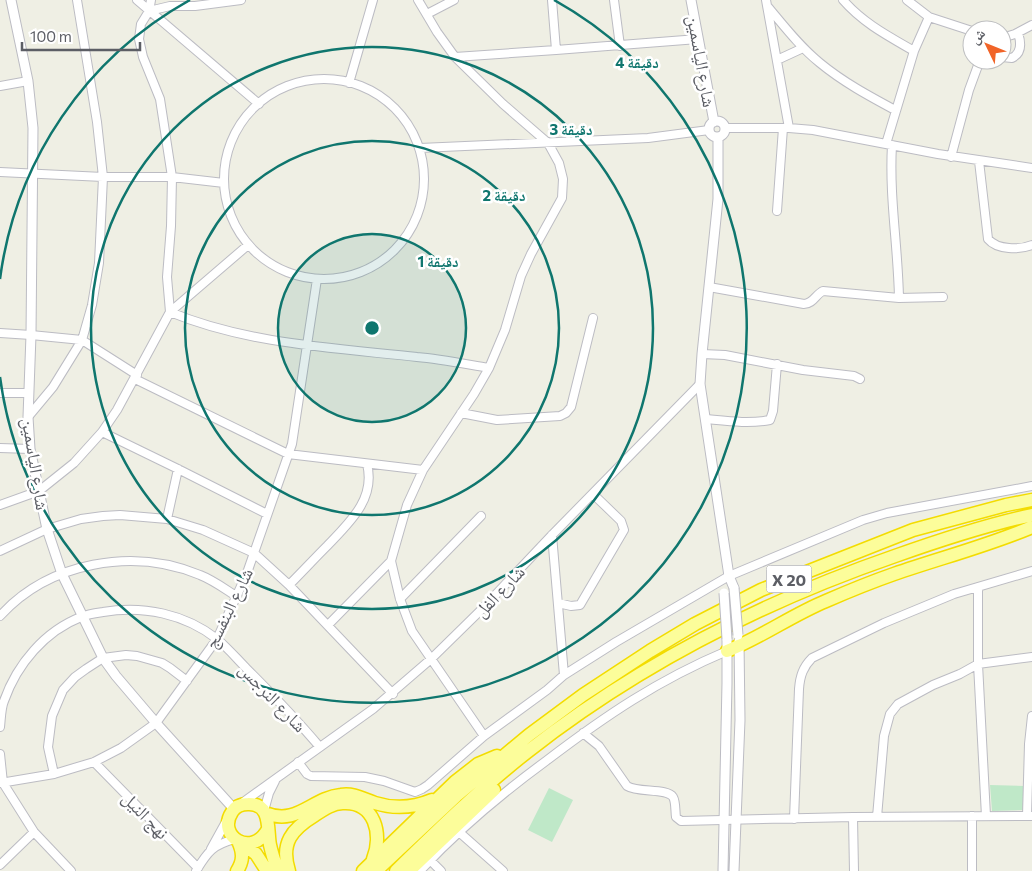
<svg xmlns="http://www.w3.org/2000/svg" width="1032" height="871" font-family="Commissioner,'Noto Naskh Arabic',sans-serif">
<rect width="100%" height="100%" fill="#efefe4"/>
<!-- green -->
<path fill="#bfe8c8" d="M990 785 1025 786 1024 810 992 811Z
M549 788 573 800 552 842 528 830Z"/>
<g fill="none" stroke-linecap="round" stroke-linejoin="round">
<!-- minor casing -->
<g stroke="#bcbcc3" stroke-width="10">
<path id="minor" d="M137 0 259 104
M151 0 149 11 141 24 139 39 143 57 160 99 172 177 171 226 167 277 170 312
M418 0 437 32 455 57 503 104 548 143 559 163 563 179 562 198 531 254 521 276 505 330 489 368
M614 0 620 46
M766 0 789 128
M843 0C863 23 888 36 914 51L929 17 972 31
M907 0 929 17
M768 7C784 26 800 47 820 63 843 82 869 96 895 110
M149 11 170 6H195L241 0
M427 14 454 0
M1002 38 1015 34 1032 25
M556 50 698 39
M455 57 556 50 552 0
M1002 57 1012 58C1022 53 1021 42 1018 33
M777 60 803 48
M224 179a100 100 0 1 1 200 0a100 100 0 1 1-200 0Z
M349 83 373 0
M0 86 28 81
M725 128H789L813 130 938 154 1032 168
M886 144 914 51
M892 145C889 197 898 246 899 298
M420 148 648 138 709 130
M951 157 969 90 980 60
M979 161 988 239C997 250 1020 250 1032 245
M0 172 103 177H172L224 183
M777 211 783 128
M709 287 804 304C813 304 816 294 823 291L899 298 943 297
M170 312C247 344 335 348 417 357 441 359 465 364 489 368L474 394 423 470 407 505 391 561 400 599 412 631 484 736
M0 333 31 335 82 340 137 375
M702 354 725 355 803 370 854 376 860 379
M135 379 288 454 423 470
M0 393H29
M461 413 497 420 560 416 566 413 571 407 593 318
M28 417 53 387 82 340 92 305 99 263 103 177 97 122 77 0
M705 419C727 421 748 424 770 420L773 411 777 364
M102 432 178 469 267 514
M0 448 30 449
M0 505 39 491 74 463 102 432 117 410 170 312 248 245
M167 519 178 469
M552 535 564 675
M0 551 47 529 81 519 103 516 120 515 167 519 203 530 254 553 289 585 393 694
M289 585C302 572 314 559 327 546 349 523 376 499 367 464
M978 587V664L986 816
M400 599 481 516
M558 603 571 606 580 605 624 530 621 521 593 494
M0 616C49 562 133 547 200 575 213 580 225 589 236 596
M328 625 391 561
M0 727C1 718 1 708 4 701 17 664 45 631 81 617 88 614 96 613 103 612 143 605 185 614 217 639 228 648 237 659 247 669 272 694 296 719 319 746
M583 733 599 746 627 786C638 793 667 788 673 797 676 802 675 811 676 817L681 821 853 817 1032 816
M0 754 3 783 34 832 71 871
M94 762 198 868
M298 762 307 774 311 776 365 777 384 781 415 792 422 789 428 785 484 736 547 690 564 675 616 642 729 576 863 520 887 513 1032 486
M54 774 48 747 52 716 63 690 75 677 86 669 103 658 126 655 137 656 162 663 170 668 187 681
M0 783 54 774 94 762 121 748 156 723 217 639 247 573 292 444 317 279
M242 803 373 709 431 659 483 608 552 535 700 384
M264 811 269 793 275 781
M972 816V871
M1027 816 1029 744 1032 716
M853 817 854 871
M877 817 884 736 890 714 898 704 933 685 960 674 978 664 1032 657
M794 819 799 689C800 676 803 667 812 658L884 623 954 594 1032 571
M459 832 503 871
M211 849 227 820
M430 860 441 871
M0 865 34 832
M196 871C208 851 213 845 235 839
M420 871C458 830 501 794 546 761 605 716 658 680 727 651"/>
</g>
<!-- tertiary casing -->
<g stroke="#bcbcc3" stroke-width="11">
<path id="tertiary" d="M11 0 28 81 33 128 31 335 28 417 30 449 47 529 62 574 103 658 116 676 156 723 234 809
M691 0 714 122
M709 129a8 8 0 1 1 16 0a8 8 0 1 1-16 0Z
M718 137V199L702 354 700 384 729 576 734 588
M723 871 727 683V639
M734 871 740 720 739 641"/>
</g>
<!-- trunk casing -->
<g stroke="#f3dc00" stroke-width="15">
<path id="trunk" d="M727 651C762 637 792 615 826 601 849 591 871 582 894 574 940 558 987 546 1032 527
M265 813C298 826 311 798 341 795 354 793 363 799 375 803 394 809 413 808 432 800
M268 829C252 859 216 836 232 812 235 807 241 804 248 804 272 803 267 830 270 845 272 854 275 863 278 871
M242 843 256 854 267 871
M237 871C244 860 243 852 238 841
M289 871C280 843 292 829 315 815 324 809 333 803 343 803 375 801 383 835 373 859
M363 871 455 782 478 764 497 756
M376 871 456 796 529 735 583 695 650 651 695 624 761 590 913 530 1006 505 1032 500
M396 871C438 830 480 789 527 752 638 665 762 602 895 556 940 540 985 525 1032 515
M409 871 494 790"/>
</g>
<!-- minor -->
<use href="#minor" stroke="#fff" stroke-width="8"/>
<!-- tertiary -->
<use href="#tertiary" stroke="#fff" stroke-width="9"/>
<!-- trunk -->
<use href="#trunk" stroke="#fcfd9a" stroke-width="12"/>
<!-- tertiary-bridge casing -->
<g stroke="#bcbcc3" stroke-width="11" stroke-linecap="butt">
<path id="tertiary-bridge" d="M734 588 738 635
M724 593 727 639"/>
</g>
<!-- tertiary-bridge -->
<use href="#tertiary-bridge" stroke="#fff" stroke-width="9"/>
</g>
<!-- distance rings -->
<circle cx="372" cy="328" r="94" fill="#0f766e" fill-opacity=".12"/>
<g fill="none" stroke="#0f766e" stroke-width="2.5">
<circle cx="372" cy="328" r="94"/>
<circle cx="372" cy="328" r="187"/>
<circle cx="372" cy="328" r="281"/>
<path d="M0 279A375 375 0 0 1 190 0M554 0A375 375 0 1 1 0 377"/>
</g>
<g text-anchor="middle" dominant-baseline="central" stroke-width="5" stroke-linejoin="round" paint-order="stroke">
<!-- shield labels -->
<rect fill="#fff" stroke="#8d8e93" stroke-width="1" x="766.5" y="565.5" width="45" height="27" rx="4"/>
<g font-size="16" font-weight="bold" fill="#5c5e65">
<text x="789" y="579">X 20</text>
</g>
<!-- street labels -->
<g font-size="18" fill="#5c5e65" stroke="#fff">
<text transform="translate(702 61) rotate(80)">شارع الياسمين</text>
<text transform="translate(36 464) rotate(81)">شارع الياسمين</text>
<text transform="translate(499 591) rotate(-46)">شارع الفل</text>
<text transform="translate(228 608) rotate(-64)">شارع البنفسج</text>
<text transform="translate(273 697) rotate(46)">شارع النرجس</text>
<text transform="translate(146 815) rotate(46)">نهج النيل</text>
</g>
</g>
<circle cx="372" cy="328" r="8" fill="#0f766e" stroke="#fff" stroke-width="2.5"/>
<g font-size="15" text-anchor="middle" font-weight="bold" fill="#0f766e" stroke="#fff" stroke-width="5" stroke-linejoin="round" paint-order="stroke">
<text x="637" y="68">4 دقيقة</text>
<text x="571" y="135">3 دقيقة</text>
<text x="504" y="201">2 دقيقة</text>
<text x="438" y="267">1 دقيقة</text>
</g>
<!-- north arrow -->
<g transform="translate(987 45) rotate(313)"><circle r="24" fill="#ffffff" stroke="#bebfc1"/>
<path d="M0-4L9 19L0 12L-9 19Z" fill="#f16428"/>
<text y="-8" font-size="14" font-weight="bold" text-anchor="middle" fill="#5c5e65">ش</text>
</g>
<!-- scale -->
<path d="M22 42v8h118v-8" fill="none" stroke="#5c5e65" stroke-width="2.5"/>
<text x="30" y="42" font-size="15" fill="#5c5e65" stroke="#ffffff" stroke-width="4" paint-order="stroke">100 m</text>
</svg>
